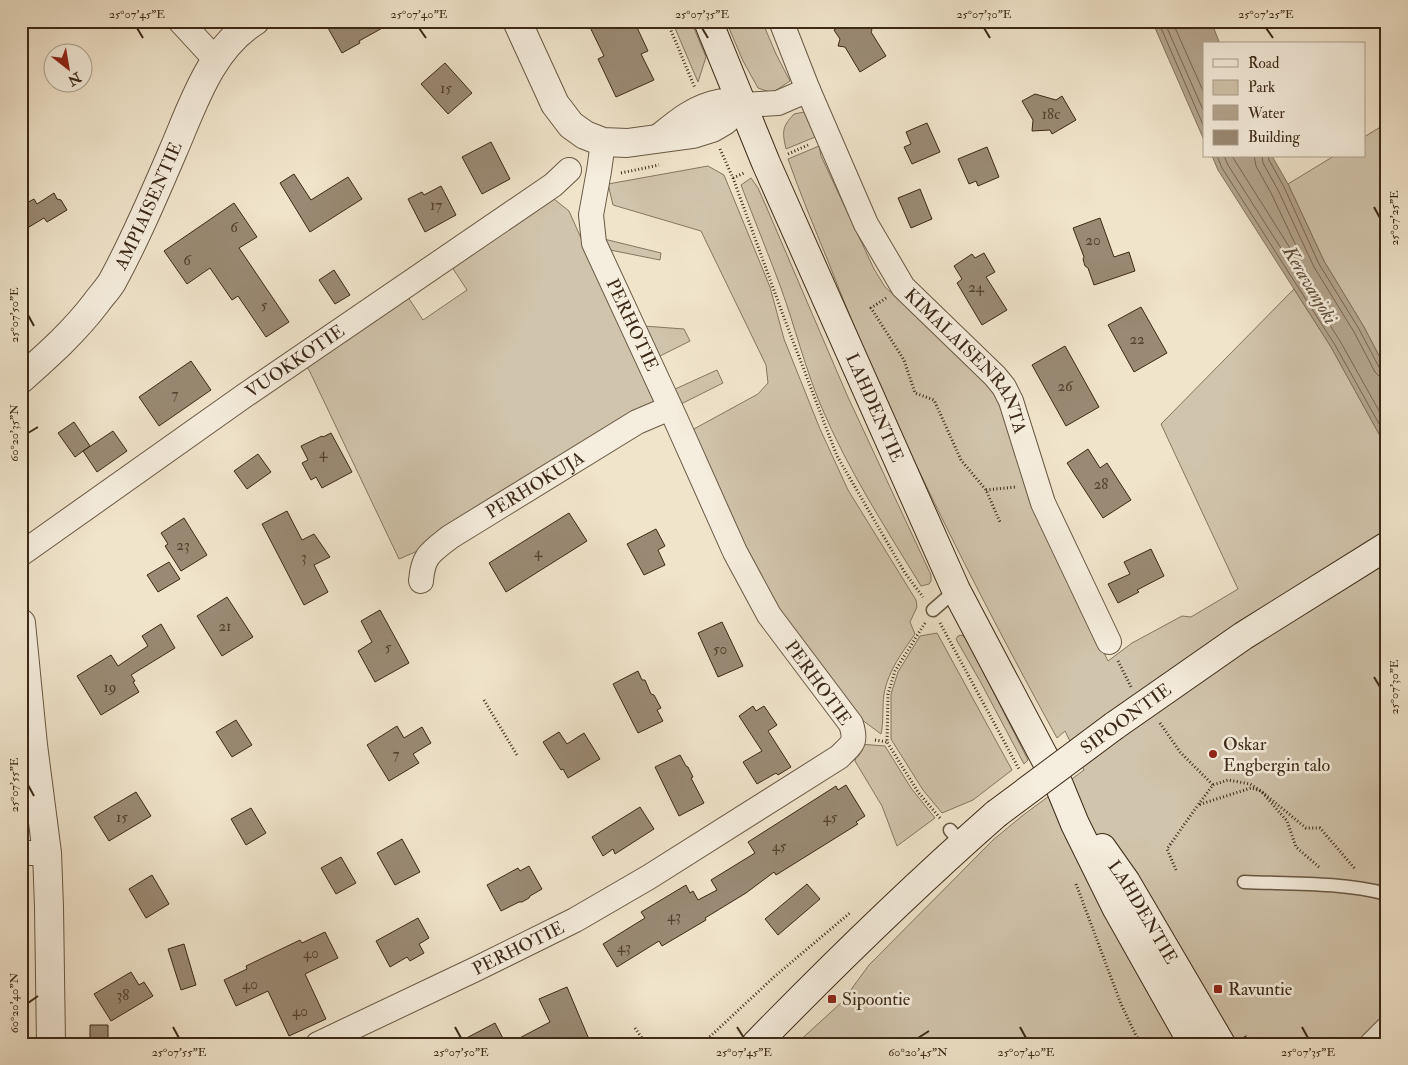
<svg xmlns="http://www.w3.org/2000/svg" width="1408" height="1065" font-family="'IM FELL Double Pica',serif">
<rect width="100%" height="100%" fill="#f0e4cb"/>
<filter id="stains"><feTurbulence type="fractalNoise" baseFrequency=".004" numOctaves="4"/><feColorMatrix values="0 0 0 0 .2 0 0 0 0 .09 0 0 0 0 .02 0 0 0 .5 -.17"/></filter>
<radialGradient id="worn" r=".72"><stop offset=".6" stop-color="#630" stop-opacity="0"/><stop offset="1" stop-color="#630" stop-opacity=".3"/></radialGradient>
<!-- green -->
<path fill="#d1c4ac" stroke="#867661" d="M672 21H691L706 57 698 82Z
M726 21H762L776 54 790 81 772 93 758 88 743 61Z
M804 112 812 115 820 135 786 149C782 131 782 127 794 114Z
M1387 123V371L1364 327 1324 261 1288 184 1334 156H1364V137Z
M819 146 821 156 874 269 885 287 926 324 996 393 1033 505 1108 661 1132 643 1182 616 1191 617 1238 589 1161 424 1294 289 1331 347 1384 443 1387 450V1044H796L842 1002 869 965 993 840 1022 816 1084 770 1065 731 1057 738C972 583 892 426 828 261 814 227 800 193 788 159Z
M708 166 724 175 770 287 784 339 820 429 848 490 916 600 917 607 910 622 915 634C902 653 888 671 884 694 882 708 884 721 881 734L854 714 771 606 692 430 758 394 768 383 766 365 701 231 613 205 608 184Z
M751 178 758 188 766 206 847 395 931 575V581L929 584 921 586C885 527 848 470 821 406 805 368 795 327 781 288 768 253 754 219 741 185Z
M544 191 569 211 657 409 450 537 399 559 310 372 301 357 402 288 423 320 467 290 446 258Z
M604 239 661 253 660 260 610 250 644 326 684 329 690 341 658 357 673 390 717 370 723 383 675 407 653 361 599 241Z
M937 633 1012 770 973 800 942 813 923 790 891 739V694L898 672 920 636Z
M962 635 967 640 1028 760 1024 764 980 681 956 639 958 636Z
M859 744 885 746 911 788 935 818 897 846 882 806 855 761Z"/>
<!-- water -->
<path fill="#b3a48d" stroke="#83735d" d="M1152 21H1211L1220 44H1204V140Z
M1212 156H1272L1288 184 1324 261 1364 327 1387 371V450L1384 443 1331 347 1218 170Z"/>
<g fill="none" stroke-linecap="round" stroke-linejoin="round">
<!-- shore -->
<path stroke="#786652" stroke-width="1" d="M1158 21 1204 127
M1164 21 1204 112
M1172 21 1204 93
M1217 156 1222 168 1335 345 1387 438
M1224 156 1228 165 1340 341 1387 425
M1232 156 1295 256 1298 257 1300 254 1271 193 1256 166 1254 156
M1262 156 1263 163 1278 190 1314 267 1354 332 1375 372 1380 377 1387 378
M1268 156 1269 160 1284 187 1319 264 1359 329 1380 369 1383 371 1387 372"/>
</g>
<!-- building -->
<path fill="#9a8a74" stroke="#3c2916" d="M340 21H395L359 41 360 43 342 53 328 28Z
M587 21H634L648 51 641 54 654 80 616 97 598 59 604 56Z
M849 21 867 22 872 30 871 32 886 56 860 72 845 47 838 46 840 39 834 30Z
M445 63 472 93 448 114 421 84Z
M1035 94 1056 100 1062 96 1076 120 1052 134 1050 130 1032 131 1033 120 1022 101Z
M927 123 940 152 912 164 904 147 911 144 906 132Z
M491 142 510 179 482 194 462 157Z
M987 147 999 177 978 186 976 181 969 184 958 159Z
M294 174 311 200 348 177 362 199 310 232 280 183Z
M441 186 456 215 425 232 408 199 422 192 424 195Z
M920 189 932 219 911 228 898 198Z
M54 193 57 199 61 200 67 210 47 222 44 218 29 227 21 215V206L34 199 37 204Z
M234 203 257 237 239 248 289 322 266 337 238 296 232 300 210 268 187 284 164 251Z
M1100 218 1114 257 1129 252 1135 271 1094 285 1088 268 1085 266 1083 259 1084 257 1073 228Z
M984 253 995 272 986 277 1007 310 982 325 957 283 962 279 954 266 972 254 975 258Z
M334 270 350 295 335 304 319 280Z
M1141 307 1167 353 1134 372 1108 325Z
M1065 346 1099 407 1066 426 1032 365Z
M191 361 211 390 159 426 139 397Z
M74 422 90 446 75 457 58 433Z
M113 431 127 451 97 472 83 451Z
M331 433 352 472 322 488 316 477 311 480 302 463 308 460 301 446 322 436 323 437Z
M1088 449 1100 468 1107 463 1131 500 1103 518 1067 463Z
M258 454 271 472 247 489 234 471Z
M287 511 302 540 314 534 330 557 314 565 328 592 304 605 262 524Z
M569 513 587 541 506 592 489 563Z
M184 518 207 555 181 571 165 546 168 544 161 533Z
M656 529 665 546 658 550 665 565 644 575 627 544Z
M1151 549 1164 576 1137 590 1139 592 1118 603 1108 584 1130 574 1124 562Z
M169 562 180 579 158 592 147 575Z
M227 597 253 637 222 656 197 616Z
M380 610 409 663 375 682 358 651 372 642 361 621Z
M722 622 743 666 718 677 698 633Z
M161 624 175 648 131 675 135 681 133 682 139 692 101 715 77 676 111 655 118 666 148 646 142 636Z
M638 671 642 680H645L651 694 654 695 661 708 657 710 663 721 638 733 613 684Z
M753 706 756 711 764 706 777 725 768 731 791 767 778 775 776 773 757 784 743 762 762 751 739 716Z
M236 720 252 745 232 757 216 732Z
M397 726 404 738 422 727 431 743 413 754 419 763 389 781 367 745Z
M559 732 567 744 584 733 600 759 568 778 563 769 561 770 543 742Z
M680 755 686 766 688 767 693 777 691 778 704 803 679 816 655 767Z
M846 785 865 816 856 822 858 824 776 875 774 872 746 893 705 918 706 920 662 946 659 941 617 967 603 944 645 918 641 912 686 885 690 893 693 891 698 900 717 890 711 880 755 853 748 842 836 786 838 790Z
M136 792 151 816 109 841 94 817Z
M640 807 654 829 615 854 613 849 603 856 592 837Z
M251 808 266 833 246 845 231 819Z
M402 839 420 872 395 885 377 853Z
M341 857 356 883 336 894 321 868Z
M529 866 542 889 530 896 529 898 522 902H519L501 911 487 885 518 868 520 871Z
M152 875 169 904 146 918 129 889Z
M807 884 820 899 778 935 765 919Z
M418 918 429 938 419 944 424 953 410 961 407 957 390 967 376 941Z
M325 932 338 958 305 974 326 1019 289 1036 268 991 236 1006 224 980 247 969 246 966 300 940 302 943Z
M184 944 196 985 181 990 168 949Z
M131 972 139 985 144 982 153 996 111 1021 94 994Z
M567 987 591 1044H508L550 1022 539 999Z
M495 1023 506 1044H455Z
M90 1025H108V1044H90Z"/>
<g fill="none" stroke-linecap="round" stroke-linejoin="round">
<!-- service casing -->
<g stroke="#695843" stroke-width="15">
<path id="service" d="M933 610 956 590
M950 830 962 844
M1244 882C1291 884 1341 882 1387 894"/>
</g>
<!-- minor casing -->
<g stroke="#695843" stroke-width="26">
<g id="minor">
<path d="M180 21 216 60"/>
<path id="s1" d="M781 21 808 90 866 224 903 287 995 376 1004 387 1011 401 1043 503 1109 642"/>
<path d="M742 105 778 103 808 90"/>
<path id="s2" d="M21 554 244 396 553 185 569 170"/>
<path id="s3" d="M421 581C423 555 431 552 450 537L637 422 670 408"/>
<path d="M21 853H47"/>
<path id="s4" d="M318 1044 476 969 575 920 649 877 839 757C852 744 857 743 851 724L769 615 735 552 676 420 594 243 591 215 599 171 603 142"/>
<path d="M1372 1044 1387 1029"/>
</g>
</g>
<!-- tertiary casing -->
<g stroke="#695843" stroke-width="30">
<g id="tertiary">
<path d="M517 21 555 104 571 125 585 135 603 142 627 143 693 134 712 128 724 121 742 105"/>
<path d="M662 136C678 123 696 108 718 104 725 102 734 104 742 105"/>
<path id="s5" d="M21 379C48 355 74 332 96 303 101 296 107 290 112 282 135 240 154 195 173 151 193 105 210 49 255 21"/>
<path d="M21 623 33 745 47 853 49 907 51 1044"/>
</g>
</g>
<!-- secondary casing -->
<g stroke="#3c2916" stroke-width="30">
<g id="secondary">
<path id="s6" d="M708 21 766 163 956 590 1059 785 1075 824 1117 909 1193 1044"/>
<path d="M1114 726 1243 636 1387 546"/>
<path id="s7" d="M1102 848 1126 882 1221 1044"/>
<path d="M756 1044C833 965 913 887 996 814"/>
</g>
</g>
<!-- path -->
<path stroke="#3c2916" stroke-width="3" stroke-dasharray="1 2.5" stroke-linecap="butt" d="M667 21 695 88
M720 149 733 178 783 315 837 456 905 573 923 597
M788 154 808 145
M621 173 659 165
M733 178 744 173
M886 298 871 308 904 360 915 393 934 400 961 460 986 490 1000 522
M986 490 1016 487
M925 623 895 671 888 694 887 742 918 792 940 818
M940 623 1019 769
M1118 661 1131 687
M484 700 517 755
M1160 723 1180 752 1213 785
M875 740 887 742
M1319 867 1296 847 1287 821 1261 791 1251 788 1198 805 1213 785 1228 780 1250 784 1261 791 1306 828H1320L1356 870
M1176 870 1167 849 1198 805
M1076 884 1121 1004 1140 1044
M635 1028 646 1044
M1245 1036 1250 1044
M702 1044 774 977 851 912"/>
<!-- service -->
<use href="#service" stroke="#f5eddd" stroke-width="12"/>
<!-- minor -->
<use href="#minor" stroke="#f5eddd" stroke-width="24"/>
<!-- tertiary -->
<use href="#tertiary" stroke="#f5eddd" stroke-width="28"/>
<!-- secondary -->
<use href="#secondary" stroke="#f5eddd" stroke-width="28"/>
<!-- secondary-bridge casing -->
<g stroke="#3c2916" stroke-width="30" stroke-linecap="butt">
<path id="secondary-bridge" d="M996 814 1114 726"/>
</g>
<!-- secondary-bridge -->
<use href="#secondary-bridge" stroke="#f5eddd" stroke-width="28"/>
</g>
<!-- ticks -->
<path fill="none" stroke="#3c2916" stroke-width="2" d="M137 28 143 38M419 28 426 38M702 28 708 38M984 28 990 38M1266 28 1273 38M1374 207 1380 218M28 315 34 326M28 433 38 427M1374 677 1380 687M28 785 34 796M28 1003 38 996M173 1027 179 1038M455 1027 461 1038M737 1027 744 1038M1020 1027 1026 1038M1302 1027 1308 1038M918 1038 929 1031"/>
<!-- markers -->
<g fill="#8f2418" stroke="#f5eddd" stroke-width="2">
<circle cx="1213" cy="754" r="5"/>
<rect x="1213" y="984" width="10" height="10" rx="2.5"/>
<rect x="827" y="994" width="10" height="10" rx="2.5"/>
</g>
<g text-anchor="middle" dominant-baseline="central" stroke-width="5" stroke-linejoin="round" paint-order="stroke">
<!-- number labels -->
<g font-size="15" fill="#54412e">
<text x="446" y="88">15</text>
<text x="1051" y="114">18c</text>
<text x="436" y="205">17</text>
<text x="234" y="227">6</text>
<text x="1093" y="240">20</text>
<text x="187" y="260">6</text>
<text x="976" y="287">24</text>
<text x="264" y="305">5</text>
<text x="1137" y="339">22</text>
<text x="1065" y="386">26</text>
<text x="175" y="394">7</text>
<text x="323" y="453">4</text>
<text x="1101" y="484">28</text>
<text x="183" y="545">23</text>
<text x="538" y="552">4</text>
<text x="304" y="557">3</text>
<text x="225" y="626">21</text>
<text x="388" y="647">5</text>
<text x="720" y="649">50</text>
<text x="110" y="687">19</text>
<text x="396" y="754">7</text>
<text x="122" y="817">15</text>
<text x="830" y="817">45</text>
<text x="779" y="846">45</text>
<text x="674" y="916">43</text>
<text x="624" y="947">43</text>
<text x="311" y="953">40</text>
<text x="250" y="984">40</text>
<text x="123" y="995">38</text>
<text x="300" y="1011">40</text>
</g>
<!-- street labels -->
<g font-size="18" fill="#3c2916" stroke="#f5eddd">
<text stroke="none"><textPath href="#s5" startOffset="218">AMPIAISENTIE</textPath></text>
<text transform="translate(632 325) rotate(65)">PERHOTIE</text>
<text stroke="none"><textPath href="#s2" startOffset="335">VUOKKOTIE</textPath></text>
<text stroke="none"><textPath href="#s1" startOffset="392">KIMALAISENRANTA</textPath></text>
<text stroke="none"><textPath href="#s6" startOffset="421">LAHDENTIE</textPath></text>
<text stroke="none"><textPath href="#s3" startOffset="155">PERHOKUJA</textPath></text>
<text transform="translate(818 683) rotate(54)">PERHOTIE</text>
<text transform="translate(1126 719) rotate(-36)">SIPOONTIE</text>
<text stroke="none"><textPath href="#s7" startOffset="76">LAHDENTIE</textPath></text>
<text stroke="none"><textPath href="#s4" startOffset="222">PERHOTIE</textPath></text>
</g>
<!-- poi labels -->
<g font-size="18" fill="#3c2916" stroke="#f5eddd" text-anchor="start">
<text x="1223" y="744">Oskar<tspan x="1223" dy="21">Engbergin talo</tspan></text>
<text x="1228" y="989">Ravuntie</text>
<text x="842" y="999">Sipoontie</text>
</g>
<!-- water labels -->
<g font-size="19" font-style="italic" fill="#604e3a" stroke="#f5eddd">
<text transform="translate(1310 285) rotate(59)">Keravanjoki</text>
</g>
</g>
<!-- margin -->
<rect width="1408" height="1065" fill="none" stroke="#f0e4cb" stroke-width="55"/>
<!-- legend -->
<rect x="1203" y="42" width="162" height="115" fill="#f5eddd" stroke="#ab9f8d"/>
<rect x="1213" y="59" width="25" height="8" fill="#f5eddd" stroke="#ab9f8d"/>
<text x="1248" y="68" font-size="15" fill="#3c2916">Road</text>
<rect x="1213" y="80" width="25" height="15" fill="#d1c4ac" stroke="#ab9f8d"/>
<text x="1248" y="92" font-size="15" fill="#3c2916">Park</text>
<rect x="1213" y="105" width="25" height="15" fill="#b3a48d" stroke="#ab9f8d"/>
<text x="1248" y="118" font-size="15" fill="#3c2916">Water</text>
<rect x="1213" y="130" width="25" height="15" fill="#9a8a74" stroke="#ab9f8d"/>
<text x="1248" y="142" font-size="15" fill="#3c2916">Building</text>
<!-- north arrow -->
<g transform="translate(68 68) rotate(149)"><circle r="24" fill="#f5eddd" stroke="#ab9f8d"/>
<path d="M0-4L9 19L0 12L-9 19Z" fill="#8f2418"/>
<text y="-8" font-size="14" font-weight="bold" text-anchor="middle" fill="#3c2916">N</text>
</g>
<rect x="28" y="28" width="1352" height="1010" fill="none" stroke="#3c2916" stroke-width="2"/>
<g font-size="12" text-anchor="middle" fill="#3c2916">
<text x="137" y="18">25°07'45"E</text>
<text x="419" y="18">25°07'40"E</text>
<text x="702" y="18">25°07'35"E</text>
<text x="984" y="18">25°07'30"E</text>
<text x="1266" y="18">25°07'25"E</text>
<text transform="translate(1394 218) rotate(-90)" y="4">25°07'25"E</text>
<text transform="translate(14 315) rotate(-90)" y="4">25°07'50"E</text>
<text transform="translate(14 433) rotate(-90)" y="4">60°20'35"N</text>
<text transform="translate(1394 687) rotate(-90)" y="4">25°07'30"E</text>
<text transform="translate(14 785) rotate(-90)" y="4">25°07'55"E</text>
<text transform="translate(14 1003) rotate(-90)" y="4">60°20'40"N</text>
<text x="179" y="1056">25°07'55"E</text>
<text x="461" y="1056">25°07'50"E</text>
<text x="744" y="1056">25°07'45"E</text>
<text x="918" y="1056">60°20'45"N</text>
<text x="1026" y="1056">25°07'40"E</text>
<text x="1308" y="1056">25°07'35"E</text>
</g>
<rect width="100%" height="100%" filter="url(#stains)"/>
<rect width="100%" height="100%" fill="url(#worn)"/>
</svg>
